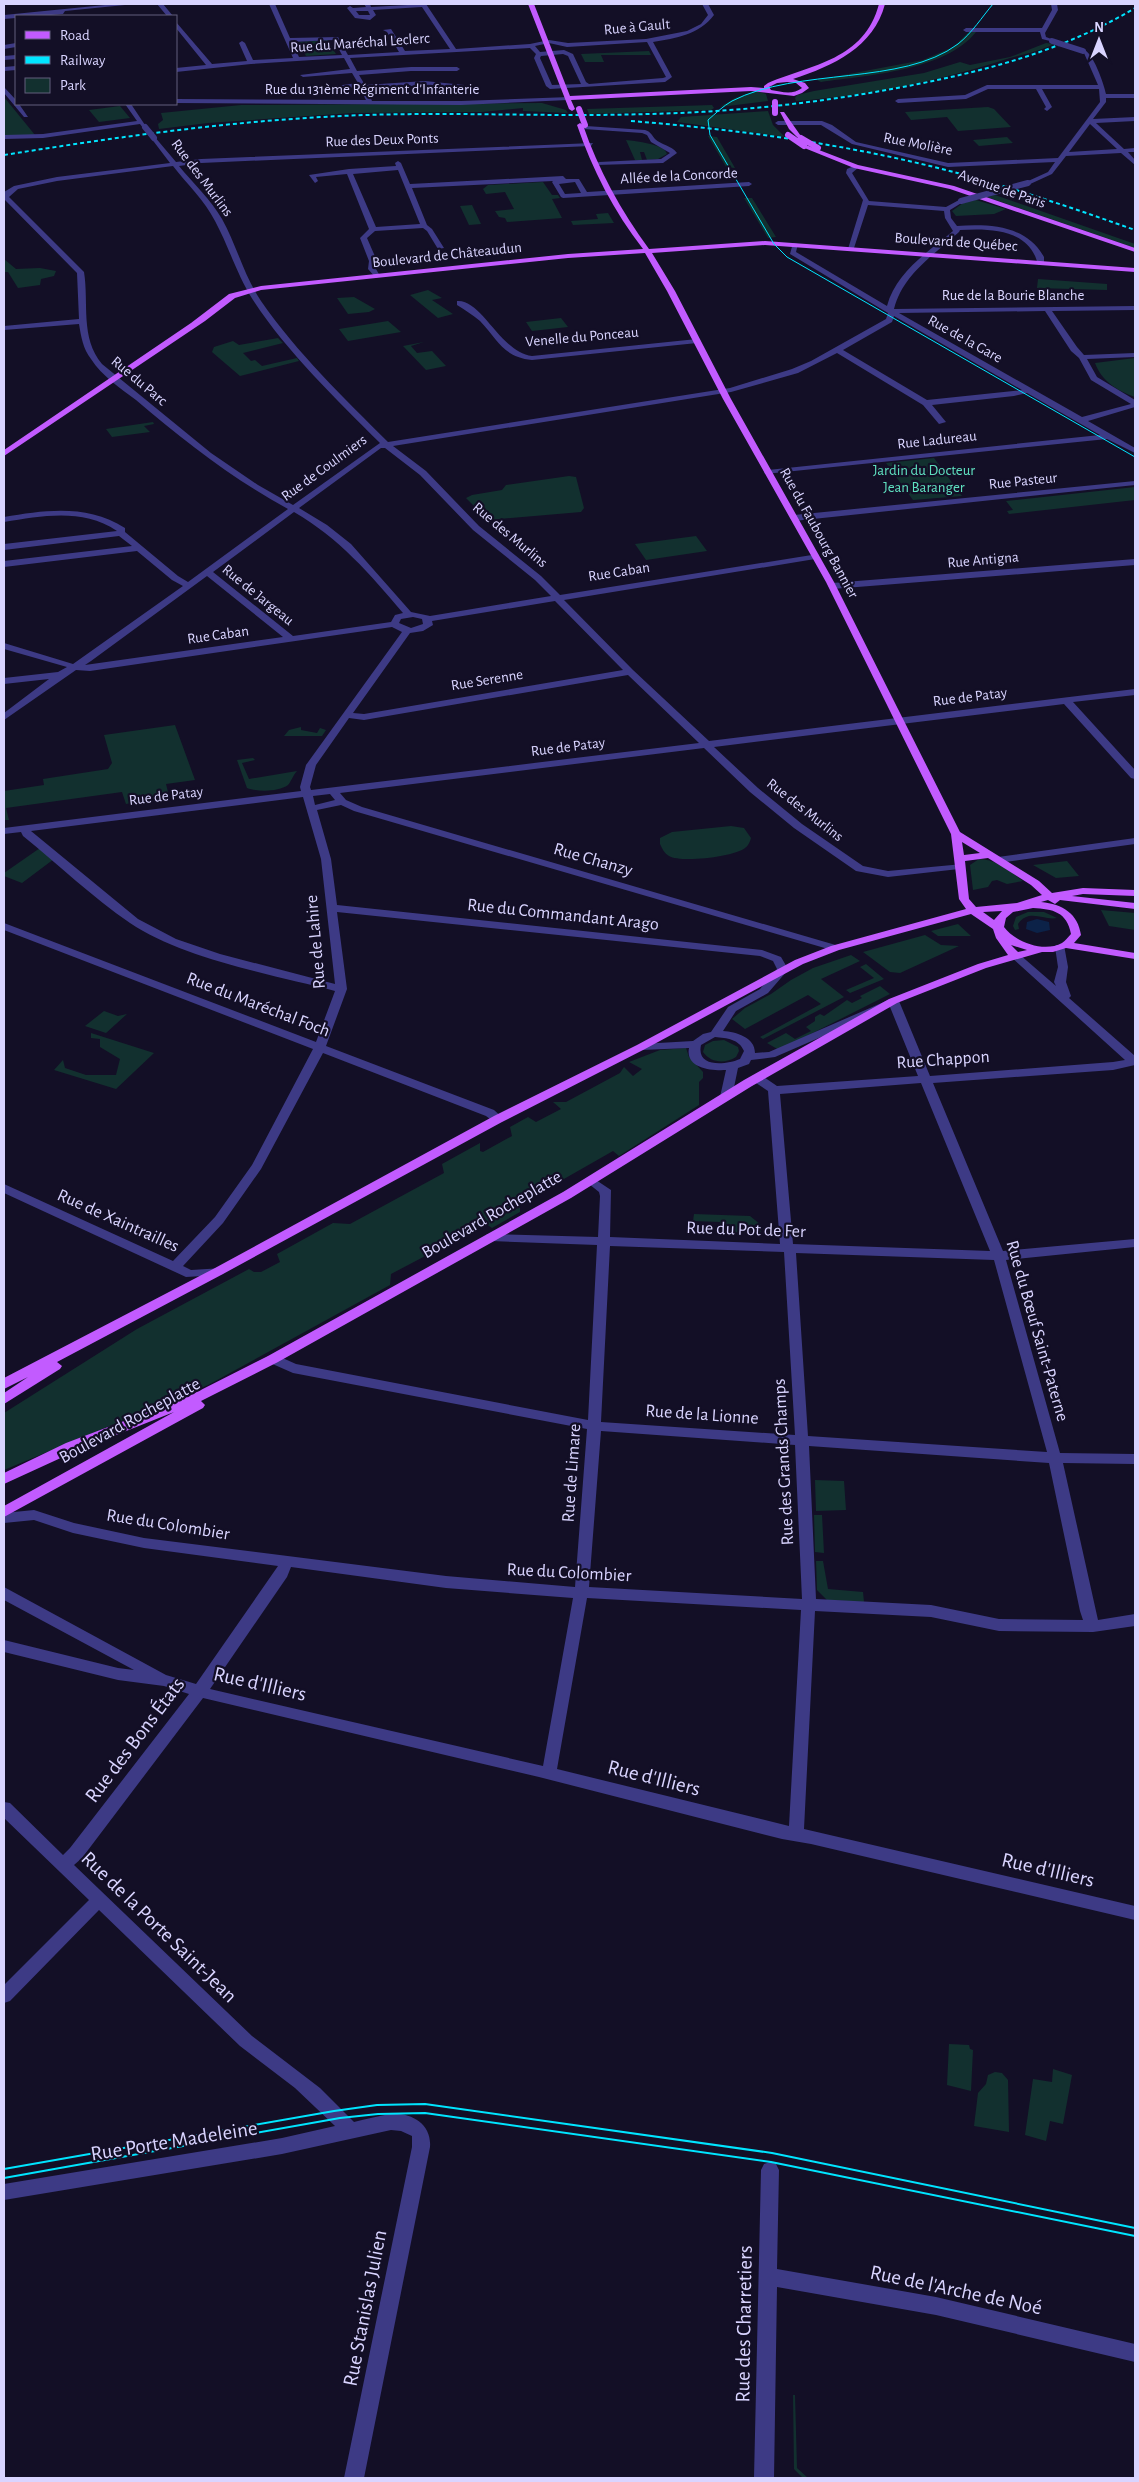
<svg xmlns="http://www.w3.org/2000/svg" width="1139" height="2482" font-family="'Alegreya Sans',sans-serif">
<rect width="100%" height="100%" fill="#130f26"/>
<!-- green -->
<path fill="#12302f" d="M969 32H976C945 71 868 75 821 82L817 80 923 60 953 47Z
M328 40 336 54 306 56 299 42Z
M1046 43 1054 44C1040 51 1025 54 1010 58 943 80 868 96 796 101L795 98 797 95 814 91 924 73 960 62 970 65 1010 57Z
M649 51 651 55H601L604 62H585L581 54Z
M756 91 766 94 768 101 720 107 735 98Z
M4 97 35 135 17 137 4 135Z
M542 103 566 110 568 113 523 111V108L482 112 353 113 208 123 159 129 158 124 163 120 161 113 241 105Z
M712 105 714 108 711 110 589 114 587 109Z
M120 106 130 118 99 122 89 110Z
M988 107 994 109 1011 127 958 131 947 117 911 120 905 112Z
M768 111 773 125 785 137 677 122 681 117Z
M708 136 717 137 735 168 726 167Z
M1007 137 1013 143 979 146 973 140Z
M626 140C635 141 665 144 667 154L658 159 647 160 644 152H640L642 160H635Z
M543 182 552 195H558L560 198 552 199 562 218 507 222 505 218 499 217 495 211 514 209 505 192 486 194 483 189 488 185Z
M995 195 1135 244V248L987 197Z
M744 198H752L776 237 768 238Z
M976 200 1006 209 994 214 956 216 952 211 963 203Z
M472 205 481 224 469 225 460 206Z
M608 213 614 223 573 225 571 221 598 219 596 214Z
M4 259 16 269 40 268 56 271 54 276 41 279 40 285 18 288 8 272H4Z
M1038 279 1107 284V290L1037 288Z
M428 290 442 298 432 300 453 314 438 318 410 295Z
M354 297 375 309 369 312 348 314 337 298Z
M561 318 568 327 532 331 526 322Z
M388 321 401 332 348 341 339 329Z
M278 338 283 343 243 353 251 361 255 360 262 366 297 358 299 361 240 376 212 352 214 347 233 341 239 345Z
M424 342 411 346 417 353 432 351 446 366 426 370 403 346Z
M1135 358V397C1117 391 1101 380 1095 363Z
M153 422 154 424 144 426 150 432 112 437 106 429Z
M934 458 962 496 913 500 886 463Z
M569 476 576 477 584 508 581 512 488 520 466 498 472 495 502 490 506 485Z
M1135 487V500L1009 514 1007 511 1013 510 1006 501Z
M696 536 707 551 646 560 635 544Z
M175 725 195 780 166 784 169 796 126 804 122 792 6 808 9 820H4V791L44 785 43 779 108 769 112 763 104 735Z
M301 727V730L317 733 320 728 326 730 322 736H284L289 730Z
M253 758 255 760 242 763 249 779 297 771C293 775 291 782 288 785 278 792 258 792 247 788L237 760Z
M731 826 744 828 751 838C750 842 748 846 745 848 734 857 681 863 669 856 664 853 662 848 660 844V838L672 832Z
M40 848 54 859 22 883 4 876V873Z
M979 859C995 859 1010 871 1023 881L1007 884 997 880 992 881 988 887 973 890 970 865Z
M1067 861 1079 876 1056 878 1033 865Z
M1101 910 1135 913V930L1109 926Z
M1028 912H1044L1057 918C1044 921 1029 908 1018 924L1019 929 1015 930 1013 926 1016 917Z
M958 924 971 936H938L931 931Z
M925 935 941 945 959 946 900 973 890 972 863 952Z
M851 955 860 961 821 979 844 997 763 1039 760 1037 821 1004 808 995 745 1029 732 1019 745 1008 771 994 791 980 813 968Z
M866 964 884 979 850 993 846 990 874 978 860 967Z
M880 986 890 994 779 1050 767 1043 786 1033 795 1039 811 1031 806 1027 815 1021V1017L820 1014 824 1016 847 1000 852 1003 862 998 860 996Z
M104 1011 118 1016 127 1014 106 1033 85 1026Z
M91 1033 154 1053 116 1089 54 1070 63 1060 65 1068 86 1075H116L120 1059 100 1047V1039L91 1038Z
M724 1040 738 1047 739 1051 736 1057C725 1064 711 1063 703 1052L705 1045 713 1041Z
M686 1048 689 1057 703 1072V1078L699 1082V1105L619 1156 613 1151 520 1204V1212L492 1228 486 1224 391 1274 390 1285 208 1385 4 1470V1413L137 1329 249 1269 254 1272H261L280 1262 277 1254 333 1223 350 1224 444 1173 442 1164 480 1143V1151L483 1152 512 1136 510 1127 528 1117 536 1122 561 1109 553 1102H566L620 1073 624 1067 633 1076 642 1069 629 1062 660 1050Z
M694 1214 750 1216 761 1225V1233L720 1232V1222L693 1221Z
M815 1480 844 1481 846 1510 816 1511Z
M814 1515H822L824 1553 815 1552Z
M816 1561H823L828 1589 863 1592 864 1602 827 1600 817 1590Z
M949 2044 969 2045 970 2049 973 2050 971 2091 947 2085Z
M1053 2069 1072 2075 1063 2124 1050 2121 1046 2141 1025 2135 1033 2079 1052 2082Z
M995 2072 1002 2073 1008 2080 1009 2132 974 2126 978 2093 986 2084 988 2075Z
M793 2395H795L797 2468 808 2478H803L794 2469Z"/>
<!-- water -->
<path fill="#0c2248" d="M1037 919 1049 922 1050 930 1037 933 1026 929 1027 922Z"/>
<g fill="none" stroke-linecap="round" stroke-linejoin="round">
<!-- minor -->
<path fill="#3d3a85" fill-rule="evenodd" d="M115 4H135L65 11 63 14 4 19V15Z
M157 4H163L173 16H167Z
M269 4H275L290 38 338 37 348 55 399 52 387 32 383 30 391 29 405 51 450 49 422 7 373 10 376 15 370 20 355 18 347 8 350 6 353 8 366 7 364 4H370L371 7 426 4 456 49 530 44 549 40 568 43 646 39 687 31 701 24 708 15 702 4H708L714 15C699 35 676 38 653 42L672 77 665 82 550 89 546 86 534 58 536 54 530 48 350 58 357 71 411 67H457L460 69 457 71H411L359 75 365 85 425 81 464 85 461 87 425 85 367 89 372 101H461L570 97 568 100 461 105 176 103V99L366 100 359 87 322 90 319 88 358 83 352 73 303 77 300 75 350 69 344 58 251 64 176 72V68L206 65 176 28V22L212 64 247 61 239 43 242 41 245 43 253 60 293 58ZM356 11H368L370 15H359ZM334 40 342 55 299 57 292 42ZM647 42 666 77 663 78 589 84 586 82 573 54 564 50 540 52 535 46 549 43 567 47ZM563 54 568 56 581 84 552 85 540 58 541 56Z
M1051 4H1057L1058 10 1045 33 1046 37 1054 40V42L1042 39 1040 32H966L963 30 966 28H1042L1052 10Z
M16 43V47L4 49V45Z
M1083 49C1093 52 1104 84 1106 94H1135V98H1106V102L1093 119 1135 117V121L1096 123 1124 149 1135 148V152H1128L1135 160V165L1121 153 1066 156 1052 174 1028 185 1025 183 1026 182 1048 172 1055 162 948 167 852 144 821 125H778L775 123 778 121H822L832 125 856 142 948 163 1058 158 1100 102 1099 89H1042L1052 107 1047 111 1044 109 1046 107 1036 89H988L966 99 898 103 895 101 898 99 965 95 987 85H1098L1084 53 1080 51ZM1090 124 1117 149 1069 152Z
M16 55V59L4 60V56Z
M16 66V70L4 71V67Z
M4 87 16 100V104H19L28 117H24L4 93Z
M125 104H131L147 128H143L140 124 43 138 4 139V135L43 134 137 121Z
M586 126 645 130C651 132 651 134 655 139 661 145 671 145 677 153L663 163 597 165V163L599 162 661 159 670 153 651 142 647 135 642 133 584 129Z
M154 136 176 162 201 159 593 143 591 146 201 163 179 166C193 183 211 200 222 219 237 246 244 276 261 301 297 353 344 398 388 442L730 388 792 369 811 361 886 319 888 313 790 254 793 243 798 244 796 252 887 306C896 272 928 252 953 231L945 218 944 211 868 205 854 248 848 249 863 200 846 173 847 169 856 165 859 167 852 173 869 201 946 207 959 200H963V202L950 210 951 218 957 226C990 224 1026 225 1044 257V265H1038C1030 229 990 228 960 230L959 232C934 255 903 274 894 309L1135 306V310L1052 311 1077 347 1084 355 1135 353V357L1087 359 1097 377 1135 400V407L1088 421 1135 448V453L1107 439 765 474 764 472 768 470 1100 435 1027 393 1014 396 932 405 946 422 939 424 923 405 837 353 798 373 731 392 393 446 426 471 479 526 541 576 560 595 818 554 819 556 815 559 564 600 633 670 709 741 1135 689V695L1073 702 1135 770V779L1131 778 1064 704 714 747 758 788 802 824 863 866 888 871 963 864 964 866 959 869 888 877 856 871 794 828 750 792 704 748 340 793 346 800 362 807 839 946 840 948 835 951 354 811 341 805 317 810 331 859 337 905 762 950 781 957 788 969 787 971 768 993 736 1011 723 1031C736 1032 755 1037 755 1053L769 1052 893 998 899 1001 930 1076 1113 1062 1125 1060 1010 956 1011 954H1019L1056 986 1054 982 1058 967 1055 947 1056 945H1064L1068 967 1066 982 1071 996 1069 998 1135 1056V1065L1113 1070 933 1083 1003 1251 1135 1239V1247L1006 1260 1060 1453 1135 1454V1464L1063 1463 1098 1620 1135 1614V1626L1093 1632 999 1631 931 1617 815 1611 804 1829 1135 1906V1920L811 1844 782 1839 539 1777 203 1698 82 1858 74 1865 252 2036 320 2088 354 2122C366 2119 378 2116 390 2114 411 2112 432 2124 430 2147L364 2478H344L412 2147V2136L401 2131 391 2130 282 2154 4 2200V2184L282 2138 335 2126 295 2088 240 2046 99 1910 10 2001 4 2003V1985L89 1900 4 1818V1802L10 1803 63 1855 70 1848 189 1694 164 1686 118 1680 4 1652V1640L118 1668 134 1670 4 1600V1587L166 1675 196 1684 278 1566 144 1548 73 1533 34 1520 4 1523V1513L34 1510 74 1523 144 1538 446 1576 575 1587 587 1429 293 1373 268 1362 266 1359 268 1356H278L296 1364 588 1420 597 1245 491 1241 485 1237 487 1234 598 1237 600 1196 599 1192 584 1180 590 1176 611 1190 610 1237 780 1244 768 1091 753 1081 751 1078 753 1075H761L777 1086 918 1076 890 1007 775 1057 751 1060 749 1064 738 1068 732 1097 726 1101 722 1100 720 1097 726 1070C711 1071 685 1068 689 1048L641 1050 635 1047 641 1044 693 1041 703 1034 711 1032 728 1007 760 989 777 969 773 961 760 956 337 912 347 989 326 1046 494 1110 504 1119 502 1122H494L486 1116 323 1053 261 1169 223 1223 183 1266 191 1270 223 1268 225 1271 223 1274 219 1275 186 1277 4 1193V1184L173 1261 215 1217 252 1165 313 1049 4 930V923L316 1042 335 991C273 975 181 958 130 923 93 898 58 864 23 836L21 832 4 834V828L301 791 300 787 306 765 402 632 392 627 90 671 76 670 4 720V713L49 679 4 684V678L58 672 67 667 4 649V643L73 664 183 586 172 580 137 551 4 567V561L132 546 119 536 4 550V544L117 531C82 508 43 516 4 522V517C46 510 87 504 125 528V532L178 576 188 582 288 509C233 479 184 441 136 400 120 388 102 376 91 359 83 349 81 336 79 324L4 330V326L79 319 77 273 4 199V192L14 186 57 177 170 163 151 138ZM173 166C187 184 205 201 215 221 229 247 237 275 253 300 286 351 337 400 380 443L293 505 258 485 211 453 102 364C80 338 89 303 84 272L9 197 18 189 57 181ZM1045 311 1071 351 1079 358 1091 380 1131 404 1082 417 899 313ZM894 316 1022 390 927 400 843 350 892 322ZM381 448H385L420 475 473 530 535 580 551 596 430 616 411 612 351 544 327 525 299 508ZM294 512C339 538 370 574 403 613L395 615 391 622 293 636 213 572ZM207 576 283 637 85 665 91 661ZM555 601 623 670 364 714 353 713 410 633 423 631 433 625 432 621ZM413 617 422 619 423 624 411 628 399 623 401 619ZM628 675 699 743 311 790 310 787 316 765 349 718 364 720ZM330 794 335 800 315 805 313 796ZM303 797 321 859 335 984 220 954 176 939 138 919 31 831ZM715 1037C727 1038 739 1039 744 1051L740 1059C726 1065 696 1068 701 1045ZM921 1083 990 1251 793 1244 780 1094ZM610 1246 784 1252 795 1435 601 1422ZM796 1253 994 1260 1047 1452 808 1436ZM601 1431 795 1445 802 1599 589 1587ZM809 1446 1049 1463 1080 1611 1083 1620 999 1619 931 1605 816 1599ZM291 1567 446 1588 573 1598 543 1766 210 1689 287 1577ZM587 1598 801 1610 789 1826 557 1769Z
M398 161 401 163 410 184 563 176 566 179H579L587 192 749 182 752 184 749 186 563 198 561 197 552 182 553 181 412 188 427 225 432 229 444 248 438 249 427 231 423 228 375 231 367 238 377 261 376 269 380 276 376 278 368 269 369 261 360 238 369 229 347 174 316 177 318 181 315 183 309 175 349 169 396 166 395 163ZM398 170 420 224 376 227 353 174ZM575 182 581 193 565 194 559 184Z
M457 301C482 299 500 352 532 356L697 339 701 341 697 343 532 360C503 357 498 340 480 321 473 315 465 310 457 305Z
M1135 481V485L794 521 790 518 794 515Z
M1135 559V565L832 589 828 586 832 583Z
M1135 838V844L998 863 993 860 998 857Z
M770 2162 776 2164 779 2170 777 2269 936 2297 1135 2344V2362L936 2315 777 2287 774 2478H754L761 2170 764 2164Z"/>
<!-- major -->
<path fill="#c25bff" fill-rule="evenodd" d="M528 4H534L570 96 751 87 764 88V86L768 83C813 64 864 60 879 4H885C874 47 833 66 793 79L805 83 809 88 802 93 794 96 751 91 571 100 575 109 572 111 569 109ZM787 82 796 83 802 88C793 95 782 92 771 90L769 87 777 83Z
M780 112H784L803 139H799L789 129Z
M580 123 583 125C598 169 621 211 649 249L765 241 1135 268V272L765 245 652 253 675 291 731 399 834 582 960 832 1039 881 1052 893 1083 888 1135 890V896L1083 894 1072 896 1135 903V909L1060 900 1055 904 1048 900 1041 902C1063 904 1078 914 1081 935L1074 943 1135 953V959L1066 948 1053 952H1042L986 968 897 1003 752 1086 571 1198 278 1362 201 1401 205 1405 203 1408 4 1517V1506L174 1412 76 1451 4 1484V1473L66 1443 187 1397 268 1356 563 1192 744 1080 889 999 978 964 1008 955 996 938 993 929 971 914 839 950 803 964 645 1049 502 1122 223 1274 57 1362 62 1366 60 1369 4 1404V1393L28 1377 4 1389V1378L215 1268 494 1116 637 1045 795 960 831 946 966 909 959 899 951 834 826 582 723 399 667 291 645 253 568 258 261 290 235 298 205 321 4 456V450L191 323 229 294 261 286 568 254 643 249C614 212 592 169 577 125ZM962 842 980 853 964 855ZM988 858 1031 885 1042 895 1017 903 976 907 969 899 965 861ZM1033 908C1053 909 1067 912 1071 934 1068 937 1065 941 1062 943 1044 953 1015 942 1004 927L1006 918 1013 912ZM1002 911 994 920 983 912ZM1011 945 1027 950 1018 952Z
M802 145H806L858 165 954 186 1135 248V252L950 189 854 168 802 147Z"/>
<!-- tram-far1 -->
<path stroke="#00e5ff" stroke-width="1" d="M993 4C982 17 972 33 958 44 902 86 798 67 732 101 723 106 715 114 708 120L710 135 774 244 787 257 1135 457"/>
<!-- tram -->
<path stroke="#00e5ff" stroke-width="2" d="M4 2169 334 2111 377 2105 425 2104 772 2153 1135 2228
M4 2178 340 2118 378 2114 425 2113 771 2162 1135 2236"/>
<!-- rail -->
<path stroke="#00e5ff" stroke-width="2" stroke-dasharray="4 3" stroke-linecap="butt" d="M631 121C731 129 832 142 930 166 999 183 1067 206 1135 230
M4 155C124 136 244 119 366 115 460 112 554 117 649 114 739 112 829 102 918 84 994 69 1068 48 1135 8"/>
<!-- minor-bridge -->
<path stroke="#3d3a85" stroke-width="6" d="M1052 41 1083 51
M145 127 154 138
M961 201 1028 183"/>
<!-- major-bridge -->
<path stroke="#c25bff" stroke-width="6" d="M775 102V113
M579 109 585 125
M788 135 804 146
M801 138 818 148"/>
</g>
<g text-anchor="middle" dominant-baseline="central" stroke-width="4.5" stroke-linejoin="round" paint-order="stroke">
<!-- far-street labels -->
<g font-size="15" fill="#d9d4ff" stroke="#130f26">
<text transform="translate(637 27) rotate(-5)">Rue à Gault</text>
<text transform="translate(360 43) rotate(-4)">Rue du Maréchal Leclerc</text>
<text x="372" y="89">Rue du 131ème Régiment d'Infanterie</text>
<text transform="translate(382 140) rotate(-2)">Rue des Deux Ponts</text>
<text transform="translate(918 144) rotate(11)">Rue Molière</text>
<text transform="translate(679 176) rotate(-3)">Allée de la Concorde</text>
<text transform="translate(202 178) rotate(53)">Rue des Murlins</text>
<text transform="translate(1002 189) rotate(19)">Avenue de Paris</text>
<text transform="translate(956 242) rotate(4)">Boulevard de Québec</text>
<text transform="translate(447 255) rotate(-6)">Boulevard de Châteaudun</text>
<text x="1013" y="295">Rue de la Bourie Blanche</text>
<text transform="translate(582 337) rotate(-5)">Venelle du Ponceau</text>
<text transform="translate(965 339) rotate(29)">Rue de la Gare</text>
<text transform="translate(139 381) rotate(40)">Rue du Parc</text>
<text transform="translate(937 440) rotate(-6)">Rue Ladureau</text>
<text transform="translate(324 468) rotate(-36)">Rue de Coulmiers</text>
<text transform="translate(1023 481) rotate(-6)">Rue Pasteur</text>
<text transform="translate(819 533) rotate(61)">Rue du Faubourg Bannier</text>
<text transform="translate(510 535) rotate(40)">Rue des Murlins</text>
<text transform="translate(983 560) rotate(-5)">Rue Antigna</text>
<text transform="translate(619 572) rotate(-9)">Rue Caban</text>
<text transform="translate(258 595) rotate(39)">Rue de Jargeau</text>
<text transform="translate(218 635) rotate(-8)">Rue Caban</text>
<text transform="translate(487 680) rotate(-9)">Rue Serenne</text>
<text transform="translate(970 697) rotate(-7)">Rue de Patay</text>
<text transform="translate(568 747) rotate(-7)">Rue de Patay</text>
<text transform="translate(166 796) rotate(-7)">Rue de Patay</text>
<text transform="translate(805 810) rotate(38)">Rue des Murlins</text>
</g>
<!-- far-park labels -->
<g font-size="15" fill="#5fe0c0" stroke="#130f26">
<text x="924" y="470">Jardin du Docteur<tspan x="924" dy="17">Jean Baranger</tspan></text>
</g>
<!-- street labels -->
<g font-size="18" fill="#d9d4ff" stroke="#130f26">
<text transform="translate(593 860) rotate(16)">Rue Chanzy</text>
<text transform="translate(563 915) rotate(6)">Rue du Commandant Arago</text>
<text transform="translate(316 942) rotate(-95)">Rue de Lahire</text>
<text transform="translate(258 1005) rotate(21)">Rue du Maréchal Foch</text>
<text transform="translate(943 1060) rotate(-4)">Rue Chappon</text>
<text transform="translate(492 1215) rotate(-30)">Boulevard Rocheplatte</text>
<text transform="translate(118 1221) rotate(24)">Rue de Xaintrailles</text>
<text transform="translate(746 1230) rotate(2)">Rue du Pot de Fer</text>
<text transform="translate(1037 1331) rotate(74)">Rue du Bœuf Saint-Paterne</text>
<text transform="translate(702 1415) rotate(4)">Rue de la Lionne</text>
<text transform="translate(130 1421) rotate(-29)">Boulevard Rocheplatte</text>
<text transform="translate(784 1462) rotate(-93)">Rue des Grands Champs</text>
<text transform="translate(572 1473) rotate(-86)">Rue de Limare</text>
<text transform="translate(168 1525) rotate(9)">Rue du Colombier</text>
<text transform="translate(569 1573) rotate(3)">Rue du Colombier</text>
</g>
<!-- near-street labels -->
<g font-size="21" fill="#d9d4ff" stroke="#130f26">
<text transform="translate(260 1684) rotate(13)">Rue d'Illiers</text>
<text transform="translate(135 1740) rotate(-53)">Rue des Bons États</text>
<text transform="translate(654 1778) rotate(14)">Rue d'Illiers</text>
<text transform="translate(1048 1870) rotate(13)">Rue d'Illiers</text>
<text transform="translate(159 1927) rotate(44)">Rue de la Porte Saint-Jean</text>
<text transform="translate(174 2141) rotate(-9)">Rue Porte Madeleine</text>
<text transform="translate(956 2290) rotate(12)">Rue de l'Arche de Noé</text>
<text transform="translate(365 2308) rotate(-79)">Rue Stanislas Julien</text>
<text transform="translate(744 2324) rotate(-89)">Rue des Charretiers</text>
</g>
</g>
<!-- border -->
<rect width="1139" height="2482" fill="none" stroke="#d9d4ff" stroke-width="10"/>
<!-- legend -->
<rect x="15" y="15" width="162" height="90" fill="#130f26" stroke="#625e7d"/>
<rect x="25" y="31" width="25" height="8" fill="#c25bff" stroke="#625e7d"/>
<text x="60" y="40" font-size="15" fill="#d9d4ff">Road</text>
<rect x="25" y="56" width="25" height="8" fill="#00e5ff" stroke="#625e7d"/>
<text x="60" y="65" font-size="15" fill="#d9d4ff">Railway</text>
<rect x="25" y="78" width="25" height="15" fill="#12302f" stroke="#625e7d"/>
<text x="60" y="90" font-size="15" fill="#d9d4ff">Park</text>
<!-- north arrow -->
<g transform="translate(1099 40)" stroke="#130f26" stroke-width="4" paint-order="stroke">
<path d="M0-4L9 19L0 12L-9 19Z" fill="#d9d4ff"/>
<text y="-8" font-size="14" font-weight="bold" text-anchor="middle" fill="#d9d4ff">N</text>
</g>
</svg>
